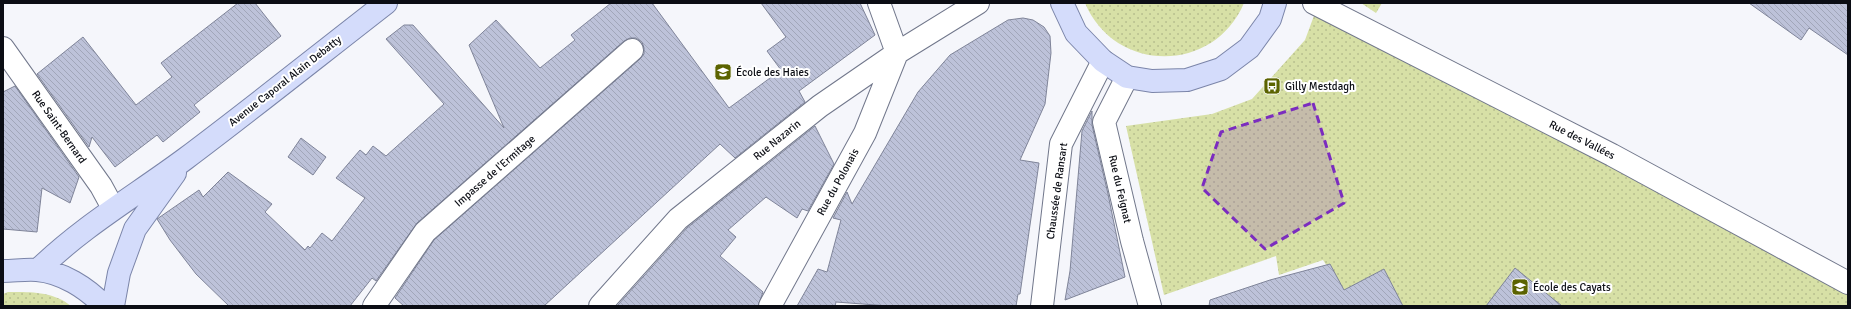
<svg xmlns="http://www.w3.org/2000/svg" width="1851" height="309" font-family="Signika,sans-serif">
<defs>
<pattern id="grass-dots" width="8" height="8" patternUnits="userSpaceOnUse"><rect width="8" height="8" fill="#d7e0a6"/><path d="M2 2h.1M6 6h.1" fill="none" stroke="#b7bf8e" stroke-width="1.8" stroke-linecap="round"/></pattern>
<pattern id="building-back-hatch" width="6" height="6" patternUnits="userSpaceOnUse"><rect width="6" height="6" fill="#bdc2d9"/><path d="M-1 5l2 2M0 0l6 6M5-1l2 2" fill="none" stroke="#a1a6b9"/></pattern>
</defs>
<rect width="100%" height="100%" fill="#f5f6fb"/>
<!-- grass -->
<path fill="url(#grass-dots)" d="M1085 3H1244C1214 74 1115 74 1085 3Z
M1361 3H1382L1376 13Z
M1315 13 1430 75 1846 282 1848 287V306H1353L1323 260 1279 275 1276 256 1164 295 1126 126 1212 114 1252 99 1305 40Z
M8 292C29 292 53 291 71 306H3V294Z"/>
<!-- building -->
<path fill="url(#building-back-hatch)" stroke="#7f8499" d="M238 3H255L281 36 194 105 200 112 163 142 157 135 115 167 92 137 89 147 37 74 83 37 136 105 172 77 161 63Z
M611 3H652L729 108 781 70 767 51 786 37 761 3H860L875 35 799 91 805 102 735 158 720 144 544 306H404L395 298 434 240 640 59 644 54V48L642 42 636 38H630L624 41 417 223 376 281 372 278 350 306H229L196 274 170 240 157 219 199 190 203 197 228 172 272 204 265 212 305 250 308 246 310 248 322 233 332 241 365 198 336 178 360 150 366 155 373 146 386 156 444 104 386 39 404 25H413L504 128 469 45 496 20 540 68 575 40 571 35Z
M1749 3H1848V55L1809 28 1801 40Z
M1023 18 1033 20 1044 27 1050 36 1051 53 1045 104 1020 160 1039 163 1020 294H1018L1016 306H889L836 302 835 306H797L818 269 827 272 841 220 833 218 847 192 852 204 918 92 950 55 1008 20Z
M15 86 79 177 70 203 42 188 37 232 3 229V92Z
M1092 111V125L1108 194 1125 277 1065 300 1070 271 1082 131Z
M815 126 834 164 808 211 802 209 797 218 766 197 728 230 736 237 720 256 763 292 758 306H617L687 228Z
M301 138 326 157 313 175 288 157Z
M1330 264 1344 290 1384 269 1403 306H1209L1210 300 1270 280Z
M1515 268 1562 306H1486Z"/>
<g fill="none" stroke-linecap="round" stroke-linejoin="round">
<!-- minor casing -->
<g stroke="#71778b" stroke-width="24">
<path id="minor" d="M879 3 897 53
M1314 3 1612 155 1848 283
M3 48 101 186 113 208
M1127 77 1104 122 1132 241 1150 306
M374 306 425 232 632 50
M600 306 678 219 820 106 897 53 978 3
M770 306 865 133 897 53
M1042 306 1061 144 1103 61"/>
</g>
<!-- major casing -->
<g stroke="#7b85a9" stroke-width="24">
<path id="major" d="M1062 3 1076 33 1103 61 1127 77 1152 81 1187 80 1221 69 1249 48 1270 19 1275 3
M38 270C83 226 135 196 185 159 253 108 319 55 386 3
M3 271C14 271 26 269 37 270 62 272 87 288 104 306
M113 306 119 273 135 229 175 173"/>
</g>
<!-- minor -->
<use href="#minor" stroke="#fff" stroke-width="22"/>
<!-- major -->
<use href="#major" stroke="#d4dcfb" stroke-width="22"/>
</g>
<!-- marked area -->
<path fill="#7b2cbf" fill-opacity="0.2" stroke="#7b2cbf" stroke-width="3" stroke-dasharray="8 5" stroke-linejoin="round" d="M1313 103 1344 203 1265 249 1202 188 1221 132Z"/>
<!-- icons -->
<defs>
<g id="school-square" transform="scale(0.9)"><rect x="-9" y="-9" width="18" height="18" rx="4" fill="#5b6300" stroke="#fff"/><path d="M0-5L7-2L0 1L-7-2ZM-4 1L0 2.5L4 1V4Q0 6-4 4Z" fill="#fff"/></g>
<g id="bus-square" transform="scale(0.9)"><rect x="-9" y="-9" width="18" height="18" rx="4" fill="#5b6300" stroke="#fff"/><path d="M-5-6H5V4H4V6H2V4H-2V6H-4V4H-5ZM-3.5-4V0h7V-4ZM-3.5 1.2v1.5H-2V1.2ZM2 1.2v1.5H3.5V1.2Z" fill="#fff"/></g>
</defs>
<g fill-rule="evenodd">
<use href="#school-square" x="723" y="72"/>
<use href="#bus-square" x="1272" y="86"/>
<use href="#school-square" x="1520" y="287"/>
</g>
<g text-anchor="middle" dominant-baseline="central" stroke-width="4" stroke-linejoin="round" paint-order="stroke">
<!-- poi labels -->
<g font-size="11" fill="#0b0d14" stroke="#fff" text-anchor="start">
<text x="736" y="72">École des Haies</text>
<text x="1285" y="86">Gilly Mestdagh</text>
<text x="1533" y="287">École des Cayats</text>
</g>
<!-- street labels -->
<g font-size="11" fill="#0b0d14" stroke="#fff">
<text transform="translate(285 81) rotate(-38)">Avenue Caporal Alain Debatty</text>
<text transform="translate(59 127) rotate(55)">Rue Saint-Bernard</text>
<text transform="translate(777 140) rotate(-39)">Rue Nazarin</text>
<text transform="translate(1582 140) rotate(27)">Rue des Vallées</text>
<text transform="translate(495 171) rotate(-41)">Impasse de l'Ermitage</text>
<text transform="translate(838 182) rotate(-61)">Rue du Polonais</text>
<text transform="translate(1120 189) rotate(77)">Rue du Feignat</text>
<text transform="translate(1057 191) rotate(-82)">Chaussée de Ransart</text>
</g>
</g>
<!-- border -->
<rect width="1851" height="309" fill="none" stroke="#0b0d14" stroke-width="8"/>
</svg>
